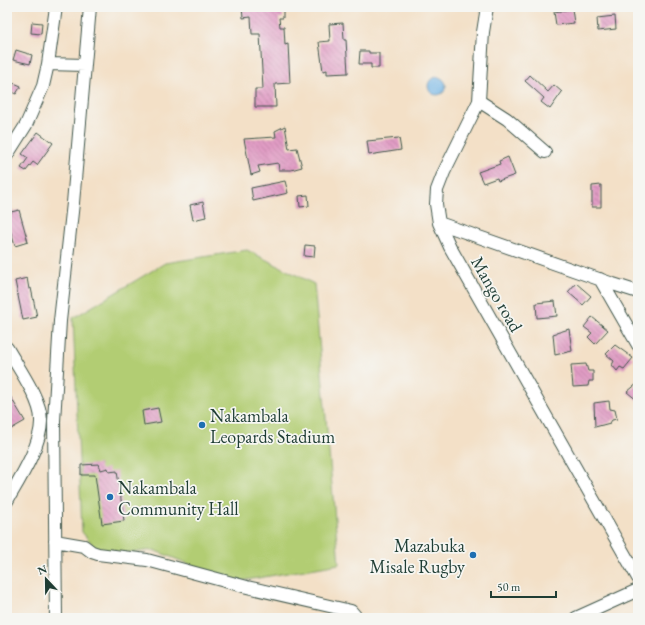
<svg xmlns="http://www.w3.org/2000/svg" width="645" height="625" font-family="'EB Garamond',serif">
<defs>
<pattern id="building-back-hatch" width="6" height="6" patternUnits="userSpaceOnUse"><rect width="6" height="6" fill="#e19bc4"/><path d="M-1 5l2 2M0 0l6 6M5-1l2 2" fill="none" stroke="#b680a0"/></pattern>
</defs>
<rect width="100%" height="100%" fill="#f6f6f2"/>
<filter id="ink" filterUnits="userSpaceOnUse"><feTurbulence type="fractalNoise" baseFrequency=".025" numOctaves="2"/><feDisplacementMap in="SourceGraphic" scale="8" xChannelSelector="R" yChannelSelector="G"/><feConvolveMatrix kernelMatrix="1 2 1 2 8 2 1 2 1" color-interpolation-filters="sRGB"/></filter>
<filter id="wash" filterUnits="userSpaceOnUse"><feTurbulence type="fractalNoise" baseFrequency=".012" numOctaves="4" result="noise"/><feDisplacementMap in="SourceGraphic" scale="16" xChannelSelector="R" yChannelSelector="G"/><feGaussianBlur stdDeviation="0.9" result="paint"/><feColorMatrix in="noise" values="0 0 0 0 0 0 0 0 0 0 0 0 0 0 0 0 0 1.4 0 .05"/><feComposite in="paint" operator="in"/></filter>
<g filter="url(#wash)">
<rect width="100%" height="100%" fill="#f3e0c7"/>
<!-- pitch -->
<path fill="#b2cd73" stroke="#688554" d="M247 250 314 284 339 564 235 582 153 550 127 553 96 549 82 532 73 318 165 263Z"/>
<!-- water -->
<path fill="#70b2e5" stroke="#48788c" d="M428 86a9 9 0 1 1 18 0a9 9 0 1 1-18 0Z"/>
<g id="blocks">
<!-- building -->
<path fill="url(#building-back-hatch)" d="M242 7H283V18H279L280 27H284L285 45 288 44 290 83 275 84 276 107H255V89H263L260 34H252L251 17 243 18Z
M572 9 574 23 556 25 554 12Z
M615 16 616 29 598 31 597 18Z
M32 22 42 23 41 34 31 33Z
M343 23 344 40H346L348 73 327 74V70L323 71 319 42 330 41 329 24Z
M16 50 32 55 30 64 13 60Z
M360 51H369V53H379V68H371V64H359Z
M530 75 548 92 554 85 562 92 550 109 541 102 544 98 525 81Z
M14 83 21 86 16 94 10 91Z
M285 126 289 149 297 148 302 167 291 170H279L278 163 258 166 260 172 251 175 244 139 276 137 275 131Z
M38 132 53 143 37 165 33 162 26 171 21 168 28 158 22 154Z
M399 138 401 150 369 155 367 141Z
M508 157 515 175 498 181 497 178 483 183 478 172 500 164 499 161Z
M285 181 288 193 253 201 251 188Z
M601 185V207H592V186Z
M308 195 309 206 300 207 299 196Z
M203 202 206 217 193 220 190 205Z
M19 210 28 242 15 246 7 219V213Z
M305 245 315 246 314 257 304 256Z
M27 278 29 289 31 288 37 317 23 320 15 281Z
M576 283 591 296 583 305 568 292Z
M555 301 557 316 537 318 536 303Z
M592 317 608 330 595 344 588 337 592 333 584 327Z
M569 329 572 351 555 355 553 334Z
M615 345 633 358 624 369 620 367 617 371 612 365 614 361 606 354Z
M586 364 588 371H593V381H589L588 386 573 387 571 365Z
M638 383V401L627 392Z
M7 391 25 421 11 429 7 422Z
M609 401 610 409 615 410 617 419 612 420 610 423 595 427 594 403Z
M158 408 161 422 144 425 142 411Z
M99 464 101 470 108 468 109 472 117 471 124 521 102 524 95 475H81V465Z"/>
</g>
</g>
<g filter="url(#ink)">
<use href="#blocks" fill-opacity="0" stroke="#3f554a" stroke-width="1"/>
<g fill="none" stroke-linecap="round" stroke-linejoin="round">
<!-- minor casing -->
<g stroke="#3f554a" stroke-width="14">
<path id="minor" d="M487 7 483 32 479 101 444 172 437 190 436 204 439 223 450 247 638 578
M48 64 85 65
M479 101 507 119 545 152
M7 155 26 125 43 86 48 64 56 7
M439 223 613 284 638 292
M600 279 638 345
M7 348C17 366 41 399 41 420 42 444 19 480 7 501
M55 541 84 546 92 552 98 554 147 560 247 587 351 611 357 618
M56 618 54 421 60 321 73 203 90 7
M576 618 638 590"/>
</g>
<!-- minor -->
<use href="#minor" stroke="#fff" stroke-width="12"/>
</g>
</g>
<!-- markers -->
<g fill="#1f6fb2" stroke="#f6f6f2" stroke-width="1.5">
<circle cx="202" cy="425" r="4"/>
<circle cx="110" cy="497" r="4"/>
<circle cx="473" cy="555" r="4"/>
</g>
<g text-anchor="middle" dominant-baseline="central" stroke-width="3.5" stroke-linejoin="round" paint-order="stroke">
<!-- street labels -->
<g font-size="18" fill="#1f3d34" stroke="#f6f6f2">
<text transform="translate(497 294) rotate(60)">Mango road</text>
</g>
<!-- poi labels -->
<g font-size="18" fill="#1f3d34" stroke="#f6f6f2" text-anchor="start">
<text x="210" y="415">Nakambala<tspan x="210" dy="21">Leopards Stadium</tspan></text>
<text x="118" y="487">Nakambala<tspan x="118" dy="21">Community Hall</tspan></text>
<text x="465" y="545" text-anchor="end">Mazabuka<tspan x="465" dy="21">Misale Rugby</tspan></text>
</g>
</g>
<!-- margin -->
<rect width="645" height="625" fill="none" stroke="#f6f6f2" stroke-width="24"/>
<!-- north arrow -->
<g transform="translate(46 579) rotate(338)" stroke="#f6f6f2" stroke-width="3" paint-order="stroke">
<path d="M0-3L7 15L0 10L-7 15Z" fill="#1f3d34"/>
<text y="-6" font-size="11" font-weight="bold" text-anchor="middle" fill="#1f3d34">N</text>
</g>
<!-- scale -->
<path d="M491 591v6h65v-6" fill="none" stroke="#1f3d34" stroke-width="2"/>
<text x="497" y="591" font-size="12" fill="#1f3d34" stroke="#f6f6f2" stroke-width="3" paint-order="stroke">50 m</text>
</svg>
